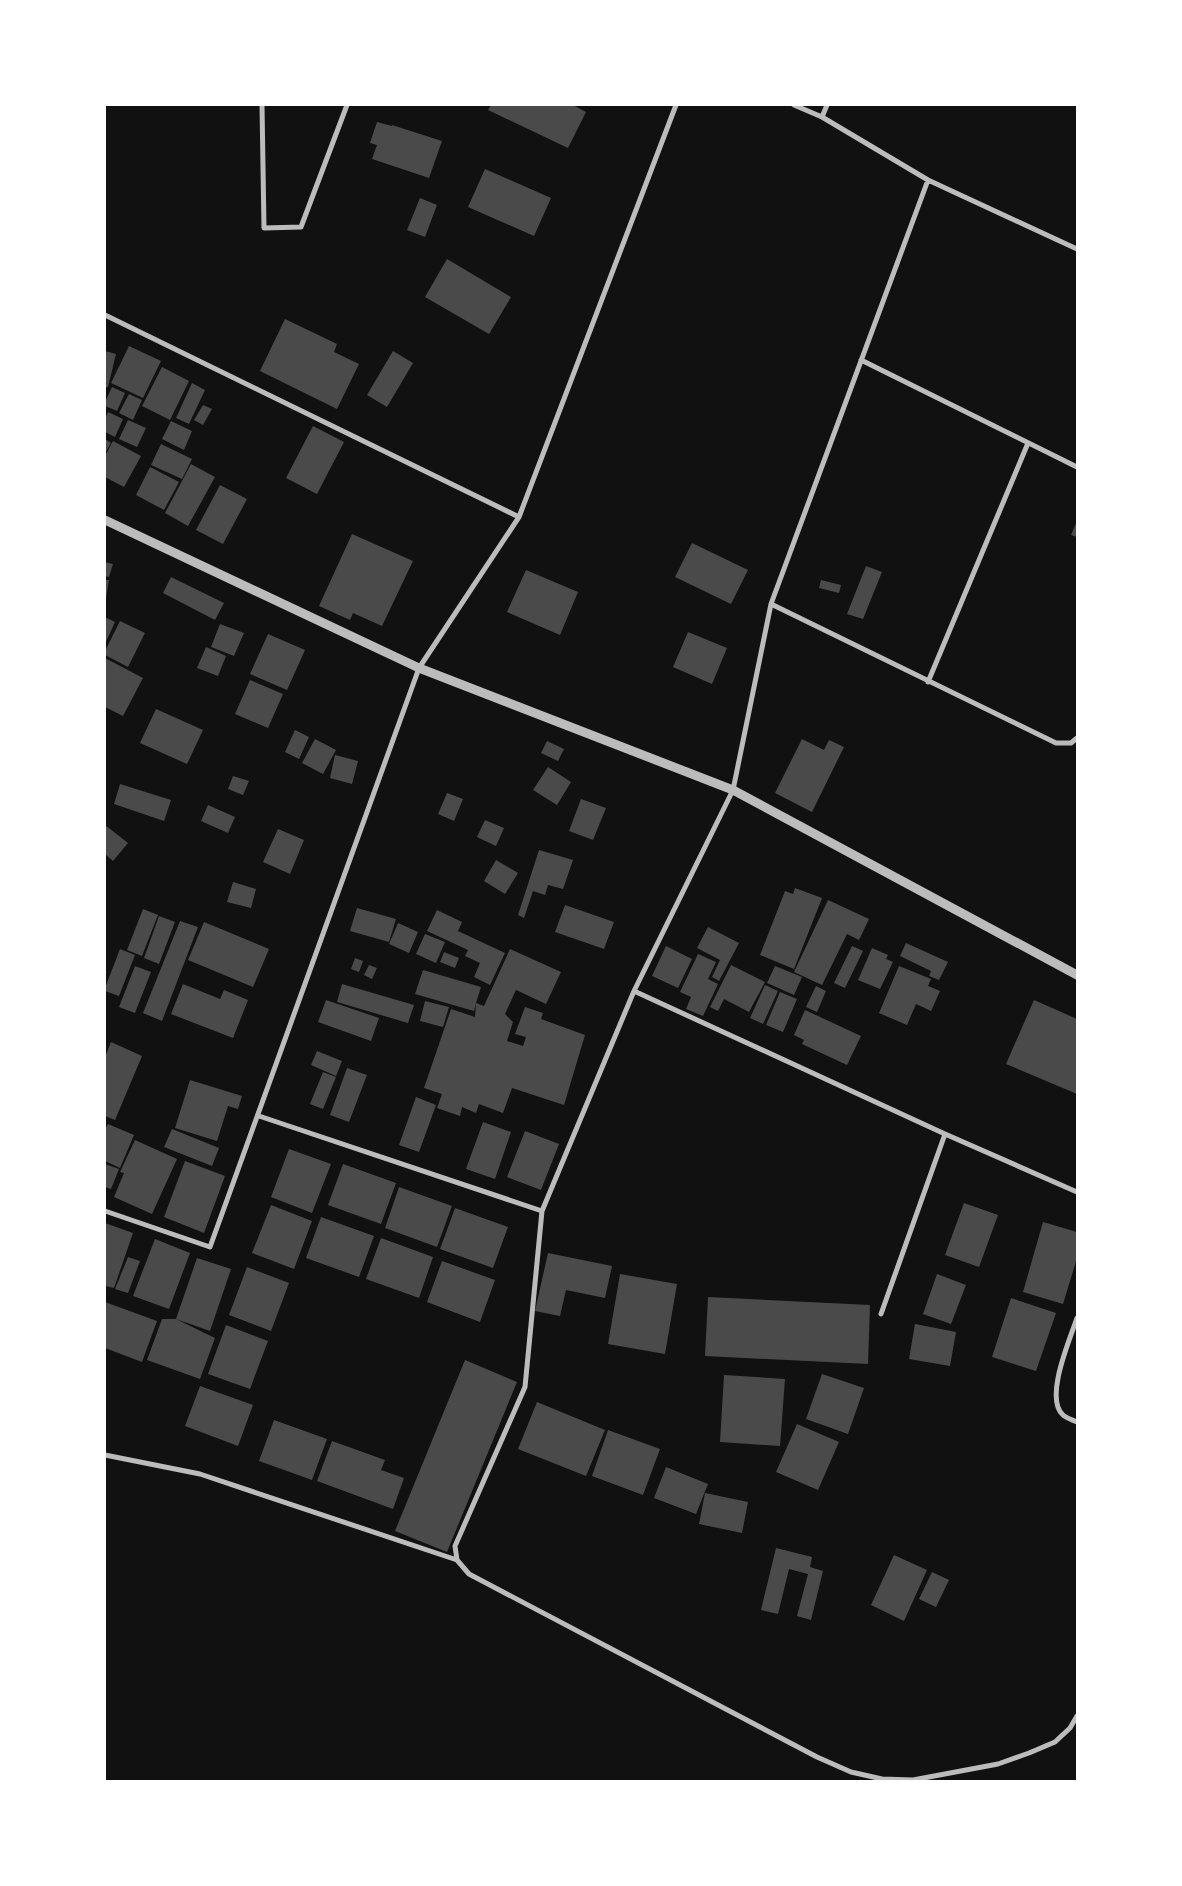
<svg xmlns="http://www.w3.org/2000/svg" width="1182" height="1886" font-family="Merriweather,serif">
<rect width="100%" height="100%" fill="#111"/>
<!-- building -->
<path fill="#4a4a4a" d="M491 105H573L586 112 568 148 488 110Z
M377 122 392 126V125L442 141 429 178 372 159 377 145 370 143Z
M485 169 551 198 534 236 468 207Z
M420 198 437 205 425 237 407 230Z
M447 259 511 297 489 334 425 297Z
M285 319 337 344 334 352 359 364 337 409 260 371Z
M129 346 161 361 143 398 111 383Z
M105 351 116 354 108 387H105Z
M393 351 413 363 387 407 367 395Z
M162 367 189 381 170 420 142 406Z
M192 383 205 390 189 424 176 418Z
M112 387 125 393 117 411 105 406V402Z
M129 394 142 400 133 420 119 413Z
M203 405 212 409 203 425 194 420Z
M108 412 123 419 115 437 105 432V419Z
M128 420 146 428 137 447 119 439Z
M171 421 192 431 184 450 162 439Z
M313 426 344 442 317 494 286 478Z
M105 439 111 443 105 453Z
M113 441 141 456 124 487 105 477V456Z
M161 444 192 459 182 479 151 465Z
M191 464 215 477 188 526 165 513Z
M150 467 179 482 164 510 136 495Z
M220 485 247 499 223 544 196 530Z
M1077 521V537L1071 535Z
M352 534 413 561 382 626 353 613 350 620 319 606Z
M692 543 748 570 731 604 675 577Z
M105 562 113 564 109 577 105 576Z
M866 566 882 572 863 619 847 614Z
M526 570 578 592 560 635 507 612Z
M171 577 224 603 215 620 163 593Z
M105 580H109L106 598H105Z
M821 580 841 585 839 593 819 588Z
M105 617 115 622 105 644Z
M120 621 145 633 128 667 105 655V651Z
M220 624 244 633 234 656 211 647Z
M688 632 727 648 712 684 673 667Z
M268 634 305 650 287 690 250 674Z
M206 647 226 656 218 676 197 668Z
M105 658 143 678 123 716 105 707Z
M250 680 283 694 268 728 235 714Z
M156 709 203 730 187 764 140 743Z
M295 730 309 737 299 759 285 752Z
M315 739 336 750 323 774 302 763Z
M802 739 824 750 829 740 844 747 812 812 775 793Z
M547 741 564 749 558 761 541 753Z
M335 755 358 761 352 784 330 778Z
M548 767 571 782 557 805 533 790Z
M233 776 249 781 243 795 228 789Z
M120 784 171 800 164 821 114 804Z
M447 793 463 799 454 821 438 814Z
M581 799 606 808 593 840 569 831Z
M208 805 235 817 228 833 201 821Z
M485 820 504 828 496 846 477 837Z
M105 825 128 843 113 861 105 854Z
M278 829 304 840 290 874 263 862Z
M539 850 573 860 563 889 548 885 545 895 533 891 524 918 518 915Z
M496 860 518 873 505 894 484 881Z
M233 882 256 889 251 908 227 902Z
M795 888 822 898 794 969 760 955 785 891 793 894Z
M828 900 869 919 859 940 847 934 822 985 794 972Z
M565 905 614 922 604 949 555 932Z
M357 908 396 919 389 942 350 931Z
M143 909 158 915 142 956 127 950Z
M437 910 462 922 458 931 505 953 490 985 474 977 480 963 465 956 468 950 427 931Z
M159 916 175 922 159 964 144 958Z
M180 921 198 927 162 1021 143 1013Z
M204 922 269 949 253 987 188 960Z
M398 923 418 932 409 953 389 944Z
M708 927 739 943 719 981 712 977 720 960 697 948Z
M425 934 445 942 436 963 416 954Z
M906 943 948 962 939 980 929 976 931 971 900 956Z
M666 946 692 959 678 988 652 976Z
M852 946 863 951 845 988 834 983Z
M872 948 888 955 886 959 893 962 880 989 858 980Z
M120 949 135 955 119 996 105 991V988Z
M510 949 561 972 546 1004 516 990 505 1014 513 1022 507 1041 523 1046 526 1037 515 1034 525 1007 543 1013 541 1019 585 1035 564 1105 512 1088 503 1113 479 1104 476 1113 462 1107 460 1116 437 1108 442 1094 424 1088 451 1009 475 1017 476 1003 474 1011 415 994 423 970 481 987 476 1003 484 1006Z
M444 952 459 958 455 968 440 962Z
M698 954 716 962 708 979 718 984 703 1016 686 1009 691 997 680 992Z
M355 958 363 961 359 972 351 969Z
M369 965 377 968 372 979 364 975Z
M731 965 765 982 749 1012 724 999 718 1011 710 1007Z
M135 966 151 972 135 1013 119 1007Z
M775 966 802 977 794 995 767 983Z
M899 966 931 979 928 986 940 991 931 1011 916 1004 907 1025 879 1013Z
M183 984 220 999 224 990 248 1000 233 1038 171 1014Z
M342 984 414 1005 408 1023 337 1002Z
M765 985 778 991 763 1024 750 1018Z
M816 986 826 991 817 1012 806 1007Z
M780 992 797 999 783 1032 766 1025Z
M326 1000 379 1018 371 1041 318 1022Z
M1034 1000 1077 1019V1094L1006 1064Z
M425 1001 449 1007 443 1027 420 1021Z
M805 1010 861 1036 847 1065 802 1044 804 1040 794 1035Z
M111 1042 142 1056 115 1120 105 1116V1057Z
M317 1051 342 1061 336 1076 311 1065Z
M347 1068 367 1075 349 1122 330 1115Z
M323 1072 336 1077 323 1109 310 1104Z
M190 1080 242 1096 238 1109 228 1106 217 1141 175 1128Z
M416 1097 436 1105 419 1152 399 1145Z
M483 1122 511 1132 495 1179 466 1169Z
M108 1124 134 1135 120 1168 105 1161V1129Z
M172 1129 219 1148 212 1166 164 1147Z
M525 1131 559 1144 541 1190 507 1177Z
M135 1140 177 1159 152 1214 114 1197 124 1173 120 1172Z
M289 1149 331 1164 312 1213 271 1197Z
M185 1161 225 1176 204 1233 164 1217Z
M105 1164 119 1169 111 1189 105 1187Z
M343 1164 396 1183 381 1224 328 1205Z
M399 1187 452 1206 437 1247 385 1228Z
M964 1203 998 1215 979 1267 945 1255Z
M271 1205 312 1221 294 1269 252 1253Z
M455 1208 508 1227 493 1268 440 1249Z
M321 1217 374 1236 359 1277 306 1258Z
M1043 1222 1077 1232V1258L1063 1304 1023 1292Z
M105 1223 133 1233 114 1288 105 1286Z
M381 1238 433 1257 419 1298 366 1279Z
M155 1239 190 1253 169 1309 133 1296Z
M548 1253 612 1266 605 1298 566 1290 560 1316 535 1311Z
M128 1257 140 1261 128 1293 115 1289Z
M197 1258 231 1269 210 1331 176 1319Z
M442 1261 495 1280 480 1322 427 1302Z
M247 1267 289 1283 271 1331 229 1315Z
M620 1274 677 1284 665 1354 608 1344Z
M937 1274 966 1285 951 1324 923 1314Z
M708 1297 870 1305 868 1364 705 1356Z
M1011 1298 1056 1313 1036 1371 992 1357Z
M105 1302 157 1321 142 1362 105 1348Z
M162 1319H176L215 1338 200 1379 147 1360Z
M915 1324 956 1332 950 1366 909 1359Z
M226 1325 268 1341 250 1389 208 1374Z
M465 1360 517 1382 447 1552 395 1531Z
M822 1374 864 1388 848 1434 806 1419Z
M724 1375 785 1379 780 1446 720 1442Z
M200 1386 253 1405 238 1446 185 1426Z
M537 1402 605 1430 586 1476 518 1449Z
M274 1420 327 1439 312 1480 259 1461Z
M797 1424 839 1442 818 1490 776 1472Z
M608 1430 660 1449 643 1495 592 1476Z
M332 1441 385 1460 381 1470 404 1478 393 1509 317 1481Z
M666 1467 708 1484 696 1514 654 1498Z
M705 1493 748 1502 742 1533 699 1524Z
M776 1548 812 1557 810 1567 823 1571 811 1620 797 1616 808 1574 789 1569 778 1614 761 1610Z
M894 1555 927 1570 904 1621 871 1605Z
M932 1572 949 1580 936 1607 919 1599Z"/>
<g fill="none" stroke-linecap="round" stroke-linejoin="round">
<!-- minor -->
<path stroke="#bcbcbc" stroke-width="5" d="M262 105 264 228 301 227 347 105
M794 105 822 117 928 180 1077 249
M822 117 827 105
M928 180 771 604 733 790 634 991 542 1211 525 1387 455 1546 457 1560 469 1574 817 1757 851 1772 882 1779 913 1780 998 1764 1029 1753 1055 1742 1070 1728 1077 1716
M105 315 519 517
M861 360 1077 467
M771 604 1056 743H1071L1077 738
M928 682 1028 443
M634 991 945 1134 1077 1192
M259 1116 542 1211
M105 1211 210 1247 419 668 519 517 676 105
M881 1314 945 1134
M1077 1318C1070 1339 1044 1398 1063 1415 1066 1418 1073 1420 1077 1422
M105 1455 200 1474 457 1560"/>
<!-- tertiary -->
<path stroke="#bcbcbc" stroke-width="9" d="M105 520 419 668 733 790 1077 975"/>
</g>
<!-- border -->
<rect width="1182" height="1886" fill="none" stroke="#ffffff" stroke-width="212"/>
</svg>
